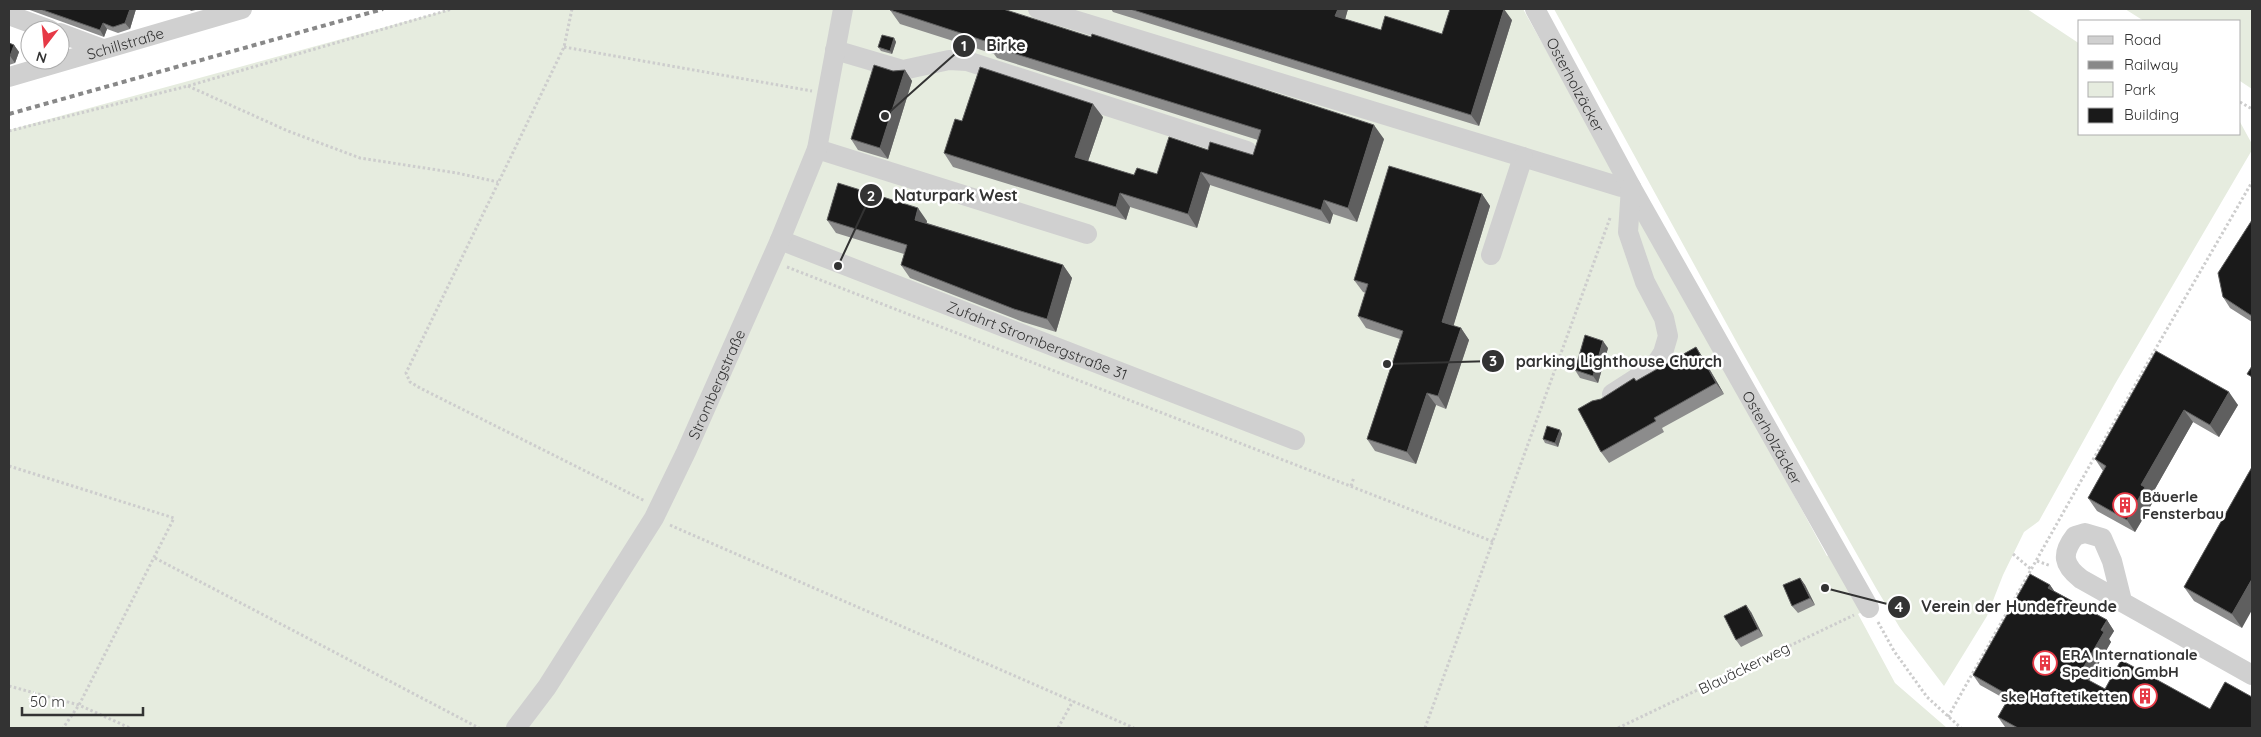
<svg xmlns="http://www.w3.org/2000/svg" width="2261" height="737" font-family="Quicksand,sans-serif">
<rect width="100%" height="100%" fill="#fff"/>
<!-- green -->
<path fill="#e6ecdf" d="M451 9H1523L1744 403 1827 556 1837 551 1869 608 1858 614 1895 683 1947 728H9V130Z
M1554 9H2027L2080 44V134H2240V122L2252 144V150L2115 384 2039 521 2024 532 2003 575 1987 616 1944 686 1900 628 1876 588 1741 350Z
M2125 9H2252V89L2240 81V21H2144Z"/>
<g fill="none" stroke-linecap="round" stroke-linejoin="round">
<!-- path -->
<path stroke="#cdcdcd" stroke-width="3" stroke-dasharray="2.5 2.5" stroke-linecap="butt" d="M572 9 564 47 406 373 410 382 420 388 645 501
M564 47 812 91
M188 86 288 131 360 158 457 173 498 182
M2240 102 2252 109
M9 131 188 86 452 9
M787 267 1494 542
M9 466 174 518 79 705 63 728
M1351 486 1354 477
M670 525 1134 728
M2013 554 2032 570
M155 558 479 728
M2037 561 2051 566
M1878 622 1894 651 1927 697 1961 728
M9 686 79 705 130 728
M1948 717 2152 355 2252 182
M1058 728 1073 701
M1425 728 1610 218
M1618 728 1854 615"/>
<!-- minor -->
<g stroke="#d0d0d0" stroke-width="20">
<path d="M1038 9 1621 187H1631"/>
<path id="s1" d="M1535 9 1631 187 1869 608"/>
<path d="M9 15 50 30"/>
<path d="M60 33 103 49"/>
<path d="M835 50 903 70 949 60 967 61 1247 151"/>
<path id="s2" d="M9 77 242 9"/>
<path d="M817 149 1087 234"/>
<path id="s3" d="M780 240 1295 440"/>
<path d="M1491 255 1523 157"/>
<path d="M1612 394 1654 367 1663 353 1668 336 1664 318 1645 282 1628 232 1631 187"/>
<path d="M2122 601 2112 561 2102 538 2085 533 2075 536C2061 554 2063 565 2081 579L2252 675"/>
<path id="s4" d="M516 728 547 687 654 518 686 452 780 240 817 149 843 9"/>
</g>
<!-- rail -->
<path stroke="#888" stroke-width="4" stroke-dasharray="5 4" stroke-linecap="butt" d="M9 114 383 9"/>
</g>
<!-- wall -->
<path fill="#8c8c8c" d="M27 9H136L130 29 118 33 107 29 104 37Z
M189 9H200L191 11Z
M1111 9H1348L1345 19 1381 30 1442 34 1512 20 1479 126 1113 12Z
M890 10 1384 139 1357 222 1333 214 1330 224 1210 185 1197 228 1130 207 1126 220 953 167 944 153 962 121 1103 117 1088 161 1134 175 1157 174 1208 150 1253 155 1258 140 997 58 994 54 900 24Z
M894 38 896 42 892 54 881 51 878 47Z
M9 43 14 45 19 52 15 63 9 65Z
M905 70 912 81 888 159 858 150 851 139 893 71Z
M1482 194 1490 206 1453 326 1461 328 1469 340 1446 409 1436 405 1416 464 1375 451 1367 439 1400 339 1366 328 1358 316 1366 293 1363 292 1354 280Z
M827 220 927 221V223L1063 265 1072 278 1056 332 1023 322 910 278 901 265 904 254 836 233Z
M2252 220V322L2230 308 2223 297Z
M1696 347 1703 358 1724 394 1662 428 1664 432 1609 463 1601 452 1634 378 1636 381Z
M1608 348 1598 383 1580 378 1575 370Z
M2156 351 2238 405 2219 437 2193 422 2151 496 2154 500 2135 532 2097 511 2088 498 2103 471 2095 459Z
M1560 430 1562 434 1558 447 1545 443 1543 439Z
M2252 467 2242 628 2194 601 2184 587Z
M1800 578 1805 585 1815 605 1798 613 1792 606Z
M2050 585 2054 591 2107 620 2114 631 2109 639 2111 642 2089 681 2105 689 2210 709 2252 728H2007L2005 727 1998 717 2007 700 1980 685 1973 675Z
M1751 612 1763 636 1741 647 1736 640Z"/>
<!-- shaded-wall -->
<path fill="#5f5f5f" d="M130 9H136L130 29 125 23Z
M1338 9H1348L1343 27 1335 16Z
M1504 9 1512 20 1479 126 1471 115Z
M103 23 107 29 104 37 100 30Z
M894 38 896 42 892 54 890 51Z
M14 45 19 52 15 63 10 56Z
M905 70 912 81 888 159 880 148Z
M1093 104 1103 117 1085 170 1075 157Z
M1374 125 1384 139 1357 222 1348 208Z
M1201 172 1210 185 1197 228 1188 214Z
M1120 193 1130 207 1126 220 1116 207Z
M1482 194 1490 206 1451 334 1442 322Z
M1324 200 1333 214 1330 224 1321 210Z
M918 208 927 221 924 233 915 220Z
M1063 265 1072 278 1056 332 1047 319Z
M1461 328 1469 340 1446 409 1438 396Z
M1603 341 1608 348 1598 383 1593 376Z
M1696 347 1703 358 1724 394 1716 383Z
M2229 392 2238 405 2219 437 2210 425Z
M1427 393 1436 405 1416 464 1407 452Z
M2184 410 2193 422 2151 496 2154 500 2135 532 2127 520 2141 485Z
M1560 430 1562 434 1558 447 1555 443Z
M1800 578 1805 585 1815 605 1810 598Z
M2252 579V610L2242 628 2232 614Z
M2050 585 2057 595 2048 588Z
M1746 605 1751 612 1763 636 1758 629Z
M2107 620 2114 631 2109 639 2111 642 2086 685 2079 675Z"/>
<!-- building -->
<path fill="#1a1a1a" stroke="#5f5f5f" d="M40 9H130L125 23 113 27 103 23 100 30Z
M891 9H1003L1091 37 1092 34 1374 125 1348 208 1324 200 1321 210 1201 172 1188 214 1120 193 1116 207 944 153 955 119 962 121 980 67 1093 104 1075 157 1134 175 1137 168 1157 174 1169 137 1208 150 1210 142 1253 155 1261 130 987 45 988 42 890 10Z
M1130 9H1338L1335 16 1381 30 1385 16 1442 34 1450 9H1504L1471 115Z
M882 35 894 38 890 51 878 47Z
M9 43 14 45 10 56H9Z
M874 65 893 71 905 70 880 148 851 139Z
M1389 166 1482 194 1442 322 1461 328 1438 396 1427 393 1407 452 1367 439 1403 331 1358 316 1368 284 1354 280Z
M838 183 918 208 915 220 1063 265 1047 319 1014 309 901 265 907 245 827 220Z
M2252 220V316L2223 297 2218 273Z
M1585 335 1603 341 1593 376 1575 370Z
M1696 347 1716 383 1654 418 1656 421 1601 452 1578 409 1592 401 1601 399 1634 378 1636 381Z
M2156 351 2229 392 2210 425 2184 410 2141 485 2145 487 2127 520 2088 498 2106 466 2095 459Z
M2252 366V377L2247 374Z
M1547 426 1560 430 1555 443 1543 439Z
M2252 467V579L2232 614 2184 587Z
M2030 574 2050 585 2048 588 2107 620 2101 630 2104 632 2079 675 2105 689 2121 660 2210 709 2225 682 2252 697V728H2018L1998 717 2010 696 1973 675Z
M1800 578 1810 598 1792 606 1783 585Z
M1746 605 1758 629 1736 640 1724 616Z"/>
<!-- icons -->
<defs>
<g id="building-ring" transform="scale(1.25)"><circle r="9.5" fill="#fff" stroke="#e63946" stroke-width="1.5"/><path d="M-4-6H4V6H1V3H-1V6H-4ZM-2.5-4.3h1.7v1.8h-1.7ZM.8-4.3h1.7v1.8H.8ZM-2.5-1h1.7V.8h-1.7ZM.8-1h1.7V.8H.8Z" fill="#e63946"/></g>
</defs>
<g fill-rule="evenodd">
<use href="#building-ring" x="2125" y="505"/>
<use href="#building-ring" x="2045" y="663"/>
<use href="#building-ring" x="2145" y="696"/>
</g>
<g text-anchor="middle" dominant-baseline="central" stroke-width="5" stroke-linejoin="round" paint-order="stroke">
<!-- street labels -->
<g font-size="15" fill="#333" stroke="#fff">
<text stroke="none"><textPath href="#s2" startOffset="121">Schillstraße</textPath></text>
<text stroke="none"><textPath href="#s1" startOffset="86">Osterholzäcker</textPath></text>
<text stroke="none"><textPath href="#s3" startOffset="276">Zufahrt Strombergstraße 31</textPath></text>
<text stroke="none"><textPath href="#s4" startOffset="399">Strombergstraße</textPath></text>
<text stroke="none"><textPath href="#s1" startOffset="490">Osterholzäcker</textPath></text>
<text transform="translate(1744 668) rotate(-26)">Blauäckerweg</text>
</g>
<!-- poi labels -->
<g font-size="15" font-weight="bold" fill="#333" stroke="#fff" text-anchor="start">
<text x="2142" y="496">Bäuerle<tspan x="2142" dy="17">Fensterbau</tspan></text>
<text x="2062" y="654">ERA Internationale<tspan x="2062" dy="17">Spedition GmbH</tspan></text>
<text x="2128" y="696" text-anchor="end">ske Haftetiketten</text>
</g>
</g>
<!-- callouts -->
<path fill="none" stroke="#333" stroke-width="2" d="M885 116L964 46M838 266L871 195M1387 364L1493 361M1825 588L1899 607"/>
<g fill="#333" stroke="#fff" stroke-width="2">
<circle cx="885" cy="116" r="5"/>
<circle cx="838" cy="266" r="5"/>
<circle cx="1387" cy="364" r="5"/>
<circle cx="1825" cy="588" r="5"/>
<circle cx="964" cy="46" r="12"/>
<circle cx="871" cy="195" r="12"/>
<circle cx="1493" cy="361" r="12"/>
<circle cx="1899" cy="607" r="12"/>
</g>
<g font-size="15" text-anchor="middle" font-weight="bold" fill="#fff">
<text x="964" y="51">1</text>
<text x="871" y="201">2</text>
<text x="1493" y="366">3</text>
<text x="1899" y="612">4</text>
</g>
<g font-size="16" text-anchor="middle" font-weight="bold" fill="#333" stroke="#fff" stroke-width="5" stroke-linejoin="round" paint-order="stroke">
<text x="1006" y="51">Birke</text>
<text x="956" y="201">Naturpark West</text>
<text x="1619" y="367">parking Lighthouse Church</text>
<text x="2019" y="612">Verein der Hundefreunde</text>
</g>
<!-- border -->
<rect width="2261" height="737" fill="none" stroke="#333333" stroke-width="20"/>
<!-- legend -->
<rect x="2078" y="20" width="162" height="115" fill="#ffffff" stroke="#adadad"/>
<rect x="2088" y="36" width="25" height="8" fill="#d0d0d0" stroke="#adadad"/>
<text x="2124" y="45" font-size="15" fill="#333333">Road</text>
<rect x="2088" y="61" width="25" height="8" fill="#888888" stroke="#adadad"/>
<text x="2124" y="70" font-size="15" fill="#333333">Railway</text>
<rect x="2088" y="82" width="25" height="15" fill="#e6ecdf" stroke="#adadad"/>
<text x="2124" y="95" font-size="15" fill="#333333">Park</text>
<rect x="2088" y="108" width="25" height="15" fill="#1a1a1a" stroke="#adadad"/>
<text x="2124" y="120" font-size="15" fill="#333333">Building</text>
<!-- north arrow -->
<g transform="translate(45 45) rotate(196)"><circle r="24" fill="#ffffff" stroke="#adadad"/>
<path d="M0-4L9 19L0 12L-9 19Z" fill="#e63946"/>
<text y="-8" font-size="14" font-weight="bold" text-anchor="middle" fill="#333333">N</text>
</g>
<!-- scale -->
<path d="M22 707v8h121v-8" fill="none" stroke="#333333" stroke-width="2.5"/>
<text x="30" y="707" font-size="15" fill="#333333" stroke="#ffffff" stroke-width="4" paint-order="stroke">50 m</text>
</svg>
